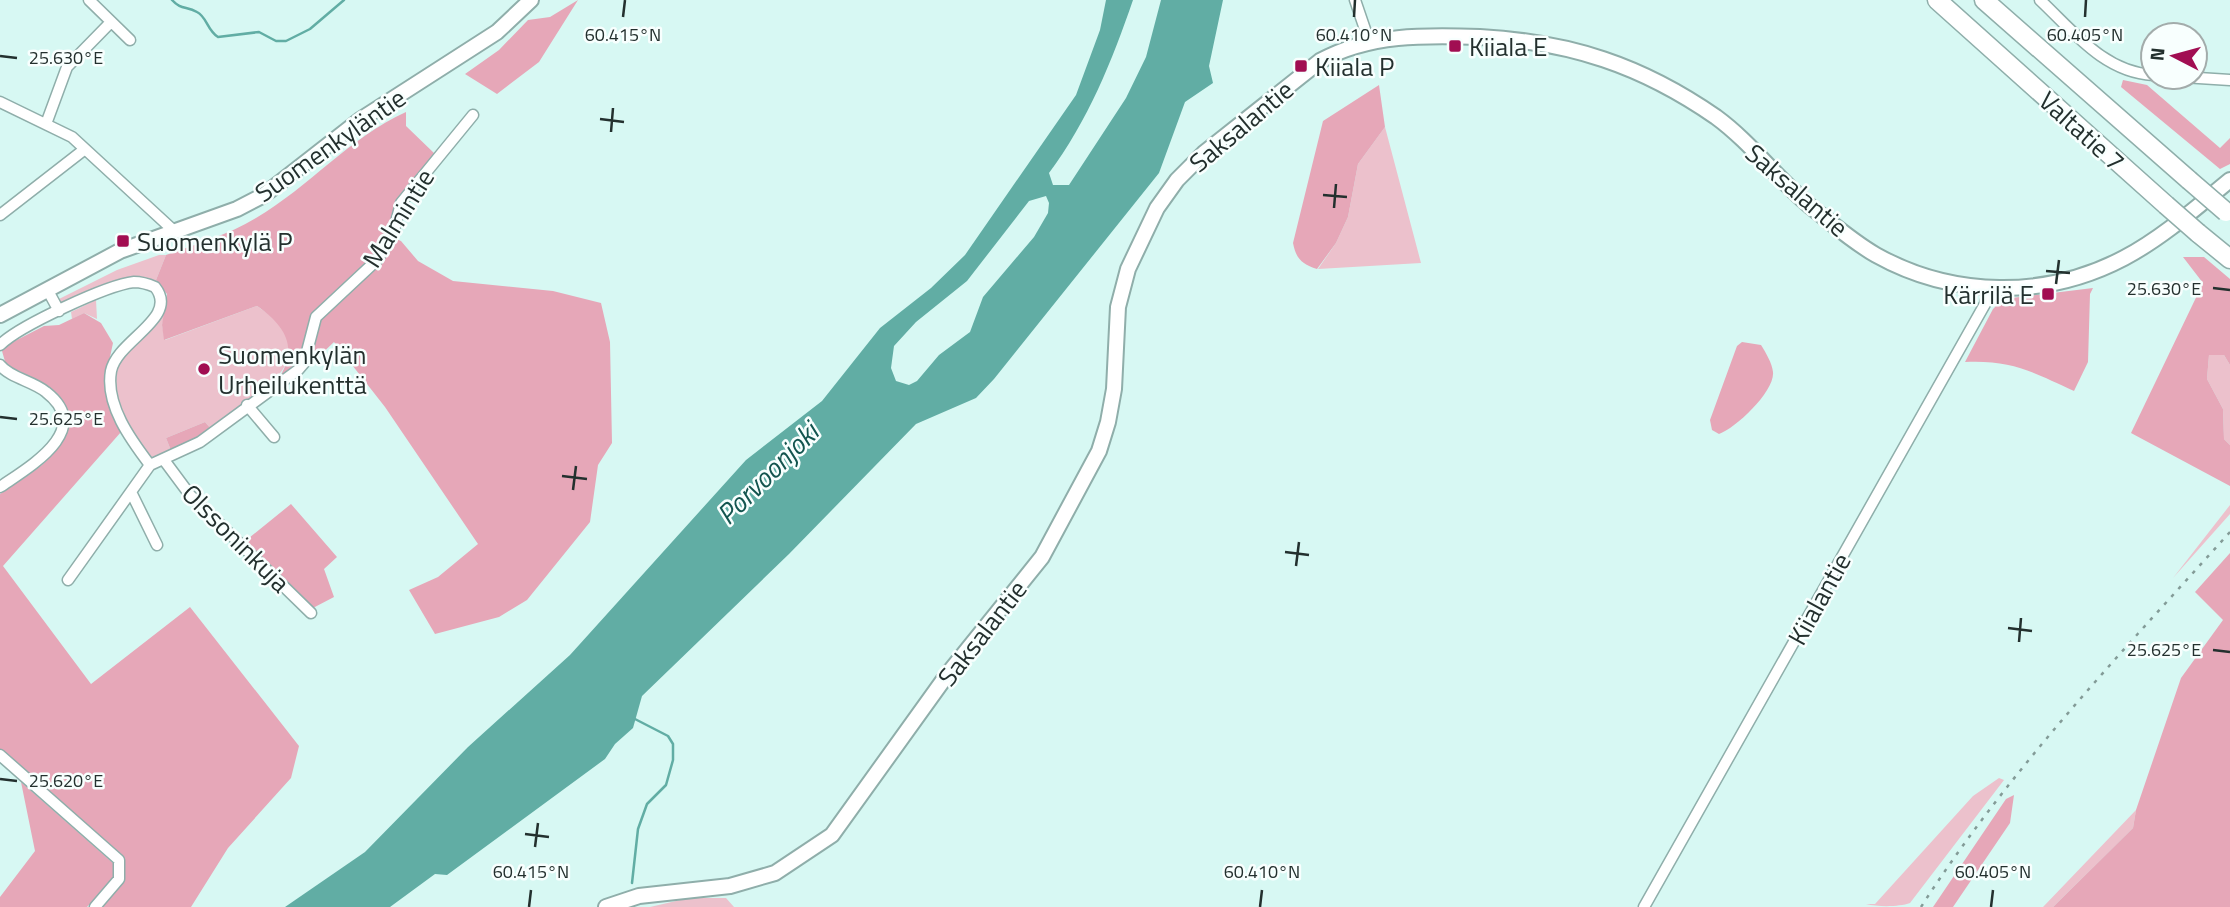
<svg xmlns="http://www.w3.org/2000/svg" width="2230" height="907" font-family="'Titillium Web',sans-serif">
<rect width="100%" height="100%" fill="#d7f8f3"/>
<!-- green -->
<path fill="#ecc1cc" d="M1385 127 1421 263 1318 269 1336 243 1348 217 1358 164Z
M159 255H166L156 280 167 294 154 281 137 278 62 304 59 299 117 270Z
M96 300 97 319 84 313 72 319 71 312Z
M257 306C264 311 273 317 279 323 320 365 238 408 212 430L205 422 166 438 172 453 152 457C124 435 102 381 127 350 138 336 154 327 166 312L162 325 165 340Z
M2209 355H2224L2230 365V445L2224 439 2223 409 2207 379Z
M2230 505V514L2173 578Z
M1999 778 2004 780 1910 903C1899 907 1878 907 1866 904H1875L1973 796Z
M2136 810 2133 828 2053 907H2043Z
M689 898H726L734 907H650Z"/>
<!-- forest -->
<path fill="#e6a7b8" d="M578 0 539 62 497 94 465 74 499 50 528 20 550 17Z
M2123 80 2147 85 2220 148 2230 138V164L2220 169 2121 87Z
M1379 85 1385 127 1358 164 1348 217 1336 243 1317 269C1302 264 1296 259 1293 243L1323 121Z
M406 112V126L435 154 398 199 390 231 376 256 311 316 300 360 285 378 280 376C299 346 283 324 257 306L164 340 162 325 167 294 156 280 166 255C196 244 228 235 256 218 309 187 350 137 406 112Z
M394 238 401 241 418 261 453 281 553 291 601 303 610 342 612 443 598 465 590 522 527 600 499 617 435 634 409 590 438 577 478 544 385 407 334 342 312 363 309 355 315 324Z
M2183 257H2204L2230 279V365L2224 355H2209L2207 379 2223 409 2224 439 2230 445V486L2131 433 2203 283Z
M2093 288 2090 294 2088 362 2074 391C2032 372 2013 360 1965 362L1993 309 2003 299Z
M84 313 101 323 113 343 106 376 121 432 3 566 91 684 190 607 299 746 291 778 228 848 191 907H102L123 881 124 857 0 750V494C28 474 71 455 66 415 65 403 61 395 50 388 37 379 21 372 6 365L2 351 11 343 44 326 59 325Z
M1742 342 1761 345C1766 353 1772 363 1773 372 1775 391 1736 428 1719 434L1712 430 1710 420 1737 346Z
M205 422 212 430 172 453 166 438Z
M291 504 337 557 324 569 334 597 311 609 244 542Z
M2230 553V907H2053L2133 828 2136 810 2181 678 2223 620 2195 592Z
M21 782 113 863V879L87 907H0V897L35 851Z
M2014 795 2010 823 1953 907H1933L2006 799Z"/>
<!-- water -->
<path fill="#61ada4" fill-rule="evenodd" d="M1106 0H1133C1112 61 1088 121 1049 173L1053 185H1069L1126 98 1146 57 1161 0H1223L1209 66 1213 83 1185 102 1159 173 994 379 976 398 916 424 789 554 642 696 633 728 615 744 605 759 447 875 435 874 390 907H285L365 852 468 747 570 655 746 460 822 401 880 328 931 288 965 255 1076 95 1100 30ZM1046 196 1049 203 1048 213 1034 237 983 297 970 332 939 355 917 381 909 385 896 381 891 368 894 346 916 322 967 281 1029 201Z"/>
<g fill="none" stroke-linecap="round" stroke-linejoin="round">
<!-- stream -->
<path stroke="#61ada4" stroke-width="2.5" d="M172 0C181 10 186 6 197 12 207 17 207 30 218 37L259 32 276 41H286L310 29 344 0
M632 883 638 829 647 804 666 785 673 760V744L668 736 633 718"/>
<!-- street casing -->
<g stroke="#8faeaa" stroke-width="13">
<path id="street" d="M89 0 130 40
M1355 0 1369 41
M2040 0C2074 32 2104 72 2153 75
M2183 77 2230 80
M0 102 72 137 173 230
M46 124 67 67 111 22
M0 215 85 149
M47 289 59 311
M0 345C19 326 107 285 134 282 142 282 148 284 155 287 180 318 117 340 111 371 105 405 131 440 150 465
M0 365C10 378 33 381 46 392 95 430 29 467 0 487
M247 405 274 437
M164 460 190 495 311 613
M131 492 157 545
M68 580 150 465 200 442 298 370 304 363 316 317 377 260 393 234 401 203 473 115
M0 755 119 860V879L95 907
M1644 907 1985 304 1989 288"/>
</g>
<!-- secondary casing -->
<g stroke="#8faeaa" stroke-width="18">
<path id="secondary" d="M0 315 120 251 237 209 264 195 360 120 497 32 531 0
M606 907 639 896 730 886 775 873 832 835 947 675 1042 557 1099 451 1108 422 1114 389 1118 307 1128 269 1157 208 1177 180 1204 153 1320 61C1369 34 1425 35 1480 37 1570 42 1641 65 1716 117 1753 144 1780 183 1816 211 1835 226 1855 243 1876 255 1953 298 2046 299 2124 258 2162 238 2197 207 2230 180"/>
</g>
<!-- highway casing -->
<g stroke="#8faeaa" stroke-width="21">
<path id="highway" d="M1937 0 2166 205
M1984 0 2189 180
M2198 233 2230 259"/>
</g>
<!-- street -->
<use href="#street" stroke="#fff" stroke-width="10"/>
<!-- secondary -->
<use href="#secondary" stroke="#fff" stroke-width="14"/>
<!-- highway -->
<use href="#highway" stroke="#fff" stroke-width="18"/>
<!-- rail -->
<path stroke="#839b97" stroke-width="2.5" stroke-dasharray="3.5 7" stroke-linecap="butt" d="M1921 907C2009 770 2122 652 2230 532"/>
<!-- highway-bridge casing -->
<g stroke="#8faeaa" stroke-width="21" stroke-linecap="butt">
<path id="highway-bridge" d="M2189 180 2226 212
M2166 205 2198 233"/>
</g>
<!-- highway-bridge -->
<use href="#highway-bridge" stroke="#fff" stroke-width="18"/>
</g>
<!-- ticks -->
<path fill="none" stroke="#23302e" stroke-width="2.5" d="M623 17 625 0M1354 17 1355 0M2085 17 2086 0M0 56 17 58M600 119 624 122M611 132 613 108M1323 195 1347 197M1334 208 1336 184M2046 271 2070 273M2056 284 2059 260M2213 288 2230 290M0 417 17 419M562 476 587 479M573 490 576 466M1285 552 1309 555M1296 566 1299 542M2008 628 2032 631M2019 642 2021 618M2213 650 2230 652M0 779 17 781M525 834 549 837M535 847 538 823M529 907 531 890M1260 907 1262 890M1991 907 1993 890"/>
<!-- markers -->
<g fill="#a10e52" stroke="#f8fffe" stroke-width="2.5">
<rect x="1448" y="39" width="14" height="14" rx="3.5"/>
<rect x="1294" y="59" width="14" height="14" rx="3.5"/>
<rect x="116" y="234" width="14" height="14" rx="3.5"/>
<rect x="2041" y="287" width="14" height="14" rx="3.5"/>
<circle cx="204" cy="369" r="7"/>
</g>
<g text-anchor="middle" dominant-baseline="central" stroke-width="5" stroke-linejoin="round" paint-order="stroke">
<!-- poi labels -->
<g font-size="26" fill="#23302e" stroke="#f8fffe" text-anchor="start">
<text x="1469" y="46">Kiiala E</text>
<text x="1315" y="66">Kiiala P</text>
<text x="137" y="241">Suomenkylä P</text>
<text x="2034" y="294" text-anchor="end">Kärrilä E</text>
<text x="218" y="354">Suomenkylän<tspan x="218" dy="30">Urheilukenttä</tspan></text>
</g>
<!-- street labels -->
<g font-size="26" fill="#23302e" stroke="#f8fffe">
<text transform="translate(1241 126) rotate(-40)">Saksalantie</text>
<text transform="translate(2082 131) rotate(42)">Valtatie 7</text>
<text transform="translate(330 145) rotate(-35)">Suomenkyläntie</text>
<text transform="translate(1797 190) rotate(41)">Saksalantie</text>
<text transform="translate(398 218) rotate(-58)">Malmintie</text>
<text transform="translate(236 538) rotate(45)">Olssoninkuja</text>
<text transform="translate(1819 599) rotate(-61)">Kiialantie</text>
<text transform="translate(982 633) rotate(-52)">Saksalantie</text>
</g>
<!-- water labels -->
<g font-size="28" font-style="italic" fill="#13554f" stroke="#f8fffe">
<text transform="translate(767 473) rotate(-45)">Porvoonjoki</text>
</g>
</g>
<g font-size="18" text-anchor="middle" fill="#23302e" stroke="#f8fffe" stroke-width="5" stroke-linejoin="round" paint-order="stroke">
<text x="623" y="41">60.415°N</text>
<text x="1354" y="41">60.410°N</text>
<text x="2085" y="41">60.405°N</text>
<text x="66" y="64">25.630°E</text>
<text x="2164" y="295">25.630°E</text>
<text x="66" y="425">25.625°E</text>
<text x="2164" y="656">25.625°E</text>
<text x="66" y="787">25.620°E</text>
<text x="531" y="878">60.415°N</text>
<text x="1262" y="878">60.410°N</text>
<text x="1993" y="878">60.405°N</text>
</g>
<!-- north arrow -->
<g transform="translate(2174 56) rotate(276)"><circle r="33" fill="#f8fffe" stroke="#a3acab" stroke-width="2"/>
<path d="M0-5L12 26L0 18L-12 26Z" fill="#a10e52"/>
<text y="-10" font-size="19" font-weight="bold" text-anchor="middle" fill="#23302e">N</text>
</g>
</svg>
